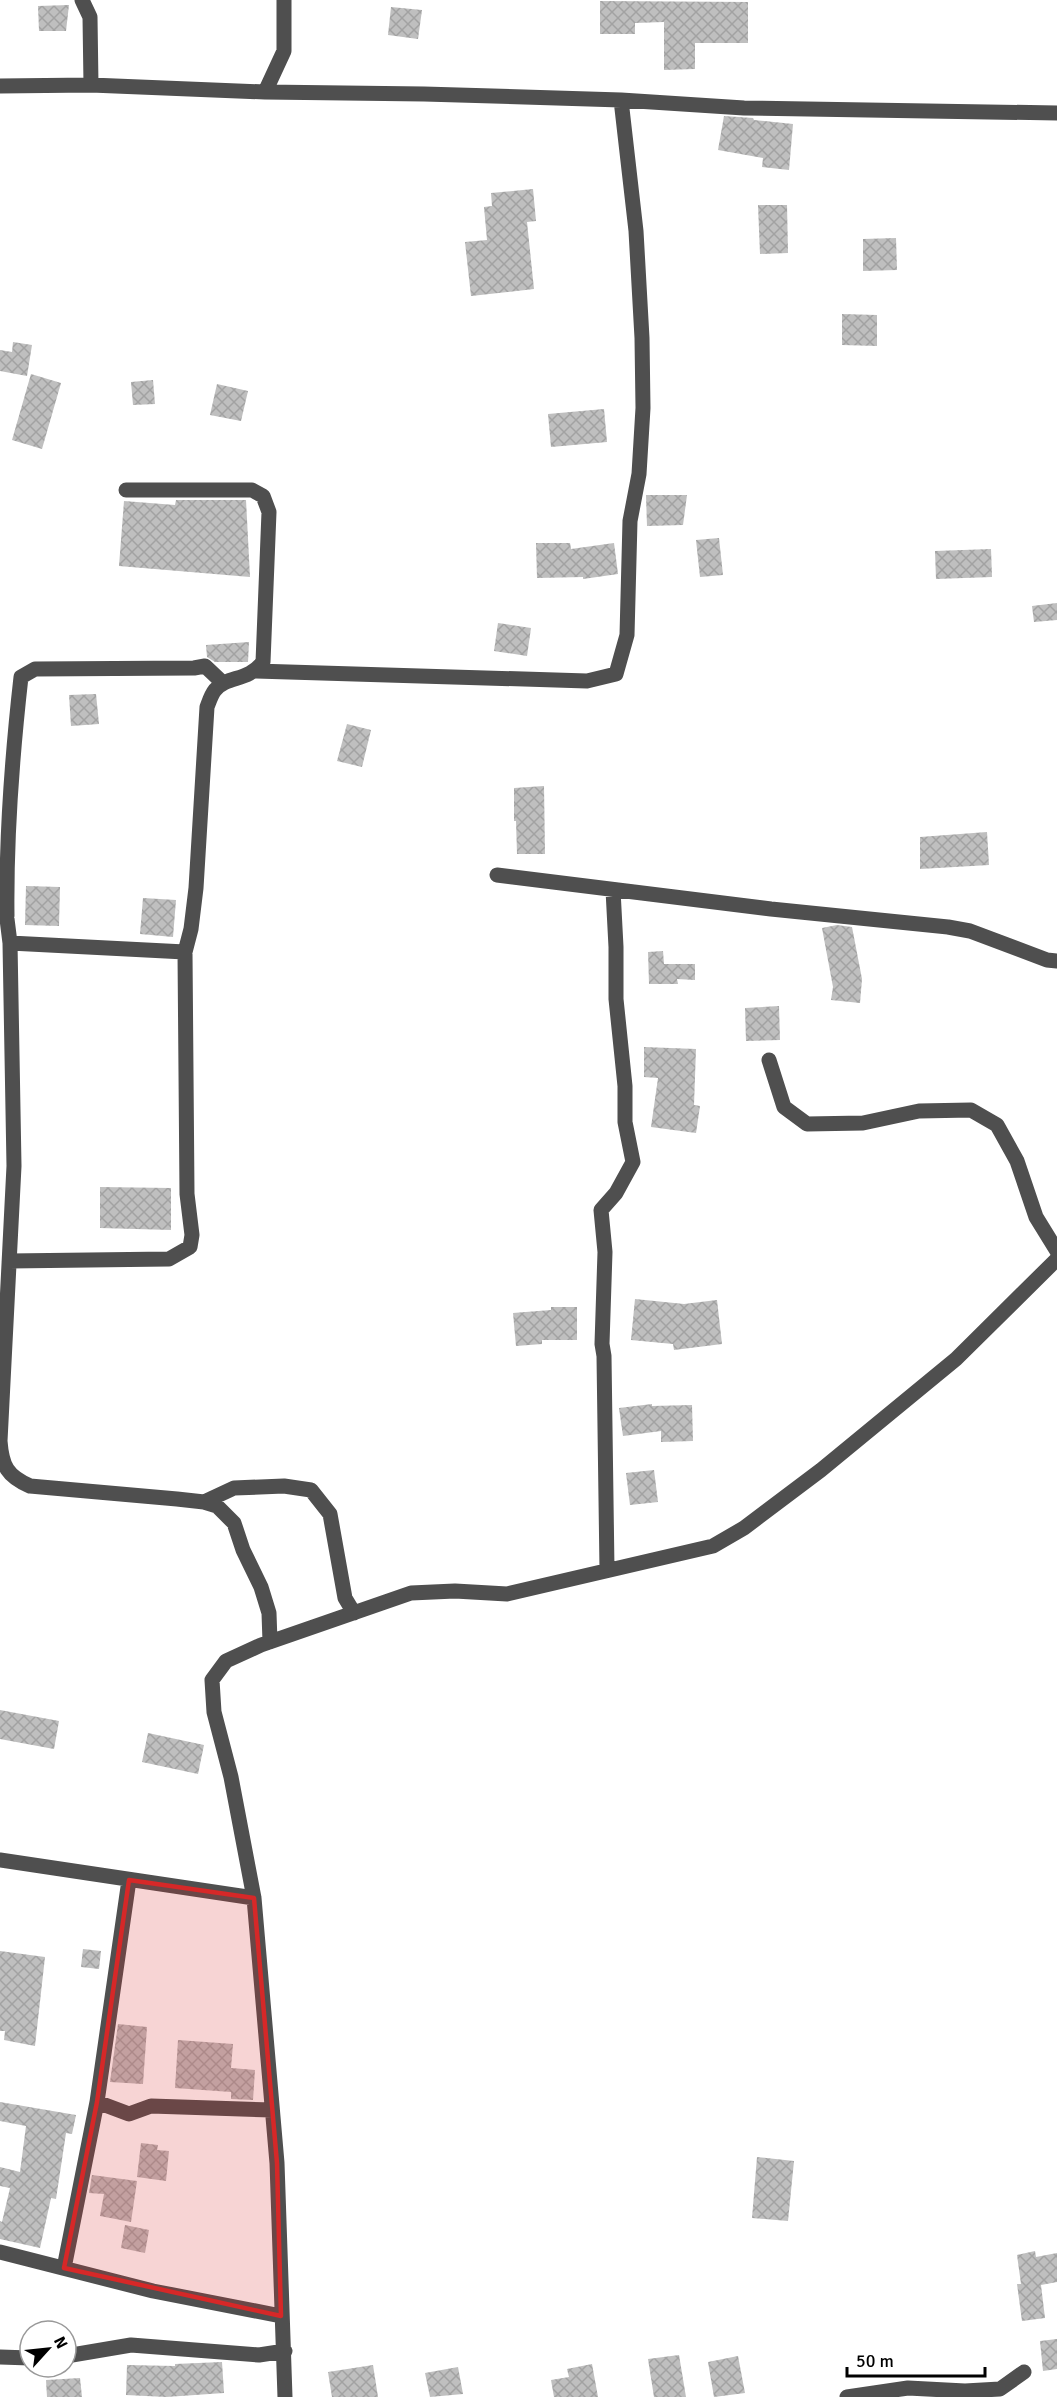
<svg xmlns="http://www.w3.org/2000/svg" width="1057" height="2397" font-family="Signika,sans-serif">
<defs>
<pattern id="building-cross-hatch" width="8" height="8" patternUnits="userSpaceOnUse" patternTransform="scale(1.5)"><rect width="8" height="8" fill="#bfbfbf"/><path d="M0 0l8 8M0 8l8-8" fill="none" stroke="#a2a2a2"/></pattern>
</defs>
<rect width="100%" height="100%" fill="#fff"/>
<!-- building -->
<path fill="url(#building-cross-hatch)" d="M600 1 748 2V43H695V69L664 70V22L635 23V34H600Z
M69 5 66 31H39L38 6Z
M391 7 422 10 418 39 388 35Z
M724 116 753 118 754 120 793 124 789 170 762 167 763 158 718 150Z
M533 189 536 221 527 222 534 289 471 296 465 242 487 240 484 207 492 206 491 193Z
M758 205H787L788 253 760 254Z
M896 238 897 270 863 271V239Z
M842 314 877 315V346L842 345Z
M13 342 32 345 27 376 0 371V350L12 352Z
M31 374 61 383 42 449 12 440Z
M153 380 155 404 133 405 131 382Z
M217 384 248 391 241 421 210 415Z
M604 409 607 442 551 447 548 414Z
M646 495H687L683 525 647 526Z
M176 500H246L250 577 119 566 124 501 175 505Z
M719 538 723 575 700 577 696 540Z
M536 543H570L571 549 614 543 618 574 583 579V577L537 578Z
M991 549 992 577 936 579 935 551Z
M1057 603V620L1034 622 1032 606Z
M498 623 531 628 527 656 494 651Z
M249 642 248 662H215L207 657 206 645Z
M96 694 99 724 71 726 69 695Z
M347 724 371 730 362 767 337 761Z
M544 786 545 854H517L516 821H514V788Z
M987 832 989 865 920 869V837Z
M26 886 60 887 59 926 25 925Z
M143 898 176 900 173 937 140 934Z
M837 925 852 927 862 979 860 1003 831 1000 833 987 822 928Z
M663 951 664 964H695V980L677 979 678 984H649L648 952Z
M779 1006 780 1040 746 1041 745 1008Z
M644 1047 696 1049 694 1105 700 1106 696 1133 651 1127 658 1078 644 1077Z
M100 1187 171 1188V1230L100 1228Z
M635 1299 684 1304 717 1300 722 1344 674 1350 673 1344 631 1340Z
M551 1307H577V1340H542V1344L516 1346 513 1313 551 1310Z
M652 1404V1406L692 1405 693 1441 661 1442V1431L623 1436 619 1408Z
M654 1470 658 1502 630 1505 626 1473Z
M0 1710 59 1721 54 1749 0 1739Z
M148 1733 204 1745 198 1774 142 1762Z
M83 1949 101 1951 99 1969 81 1967Z
M0 1951 45 1957 35 2046 4 2040 5 2031H0Z
M118 2024 147 2027 143 2084 110 2082Z
M178 2040 233 2044 231 2068 255 2070 253 2100 231 2099V2092L175 2088Z
M0 2102 76 2115 72 2134 66 2133 56 2199 51 2198 40 2248 0 2239V2221L2 2222 10 2188 0 2186V2167L20 2172 26 2126 0 2121Z
M141 2143 158 2145 157 2150 169 2151 166 2181 137 2177Z
M757 2157 794 2161 788 2221 752 2218Z
M92 2175 137 2181 131 2222 100 2216 104 2194 89 2193Z
M125 2225 149 2230 145 2253 121 2248Z
M1035 2251 1036 2257 1057 2253V2282L1041 2285 1045 2318 1022 2321 1017 2284H1021L1017 2255Z
M1057 2339V2369L1043 2371 1040 2341Z
M679 2355 686 2397H654L648 2359Z
M738 2356 745 2393 714 2397 708 2362Z
M222 2362 224 2393 166 2397 126 2395 127 2365 175 2366V2364Z
M592 2364 598 2397H554L551 2380 569 2377 567 2369Z
M373 2365 378 2397H332L328 2372Z
M458 2367 463 2394 430 2397 425 2373Z
M80 2378 82 2397H47L46 2380Z"/>
<g fill="none" stroke-linecap="round" stroke-linejoin="round">
<!-- minor -->
<path stroke="#4f4f4f" stroke-width="15" d="M82 0 90 17 91 85
M0 86 91 85 265 92 424 94 621 100 744 108 1057 113
M265 92 284 51V0
M256 671 587 681 616 674 627 635 630 521 639 474 643 408 642 338 636 231 621 100
M497 875 771 909 948 927 970 931 1047 960 1057 961
M0 905 7 919 10 943 14 1166 0 1441C2 1466 7 1476 30 1486L177 1499 204 1502 217 1506 234 1523 243 1550 261 1587 269 1613 270 1642
M7 916C6 835 12 757 21 677L35 669 194 668 205 666 223 683
M10 943 185 952 191 929 196 888 207 707C209 702 211 695 215 690 228 675 247 682 263 662L269 512 263 496 252 490H126
M769 1060 784 1107 807 1124 863 1123 919 1111 971 1110 997 1125 1017 1161 1036 1217 1057 1251
M9 1261 169 1259 190 1247 192 1235 187 1194 185 952
M204 1502 234 1488 284 1486 311 1490 330 1514 345 1598 354 1613
M607 1570 604 1356 602 1344 605 1252 601 1210 616 1193 633 1162 625 1122V1086L616 999V947L613 890
M0 1860 254 1898
M97 2102 129 2114 151 2106 272 2110
M0 2252 153 2291 281 2316
M64 2268 97 2102 129 1880
M66 2356 131 2345 259 2355 285 2351
M0 2357 30 2358
M285 2397 277 2163 254 1898 231 1777 214 1712 212 1680 226 1661 261 1645 411 1593 455 1591 507 1594 713 1546 744 1528 821 1470 956 1359 1057 1259
M847 2397 908 2388 965 2391 1000 2389 1024 2372"/>
</g>
<!-- marked area -->
<path fill="#d62828" fill-opacity="0.2" stroke="#d62828" stroke-width="4.5" stroke-linejoin="round" d="M129 1880 254 1898 277 2163 281 2316 64 2268 97 2102Z"/>
<!-- north arrow -->
<g transform="translate(48 2349) rotate(63)"><circle r="28" fill="#ffffff" stroke="#999999" stroke-width="1.5"/>
<path d="M0-4.5L10 22L0 15L-10 22Z" fill="#000000"/>
<text y="-9" font-size="16" font-weight="bold" text-anchor="middle" fill="#000000">N</text>
</g>
<!-- scale -->
<path d="M847 2367v9h138v-9" fill="none" stroke="#000000" stroke-width="3"/>
<text x="856" y="2367" font-size="18" fill="#000000" stroke="#ffffff" stroke-width="4.5" paint-order="stroke">50 m</text>
</svg>
